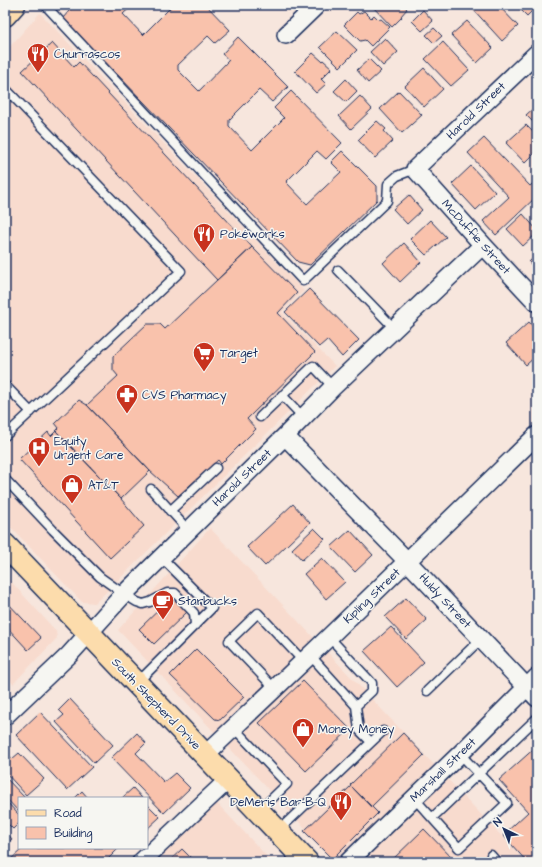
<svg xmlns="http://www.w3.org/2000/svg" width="542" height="867" font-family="'Architects Daughter',sans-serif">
<rect width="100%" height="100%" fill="#f7e6dd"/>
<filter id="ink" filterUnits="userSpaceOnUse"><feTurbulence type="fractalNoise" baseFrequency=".025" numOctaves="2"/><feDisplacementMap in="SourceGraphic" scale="8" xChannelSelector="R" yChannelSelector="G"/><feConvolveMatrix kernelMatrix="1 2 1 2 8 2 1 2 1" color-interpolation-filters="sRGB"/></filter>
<g filter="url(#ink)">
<!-- built -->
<path fill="#f8dbce" d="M40 13 304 291 282 312 335 366 95 603 82 602 5 521V52Z
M210 528 526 862H337L118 630Z
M5 575 56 631 57 638 13 684 5 675Z
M217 803 272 862H154Z"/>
<!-- building -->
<path fill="#f9c2ac" stroke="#1b2f5e" d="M74 5H133L123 14 143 35 173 5H206L230 30 215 43 208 36 178 65V70L199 91 229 60 222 54 238 37 288 87 272 102 259 90 229 120V126L252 150 284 118 274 108 291 91 342 143 326 159 317 151 286 182 307 204 341 172 331 162 342 151 377 186V200L310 265 298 262 63 18Z
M371 5H403L407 9 401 16 402 17 392 27Z
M473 5H498L518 26 502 41 471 7Z
M516 5H537V6L527 16Z
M423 10 433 21 422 31 412 21Z
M364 11 371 18 374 15 379 20 381 19 390 27 371 46 365 40 360 41 344 25 357 12 359 14Z
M467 21 493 48 477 63 451 35Z
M434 28 442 36 434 43 426 35Z
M337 31 357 50 340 67 320 47Z
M385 38 398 52 383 66 370 52Z
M443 42 469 70 451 86 425 59Z
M52 43 74 67 79 62 252 247 217 280 22 71Z
M313 53 322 61 323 60 332 68 321 79 326 84 316 93 295 71Z
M369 59 381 71 368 83 357 70Z
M424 68 443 89 424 107 405 86Z
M346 79 357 91 346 102 334 91Z
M399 91 422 115 402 133 380 109Z
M360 96 372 109 351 129 339 116Z
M537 105V126L526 115Z
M377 121 386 129 384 131 393 141 375 158 358 140Z
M526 125 537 136V151L525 163 506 143Z
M484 138 530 186 537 180V196L496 235 483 221 509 197 468 153Z
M471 166 495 192 476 210 452 184Z
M409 195 422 210 407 224 393 209Z
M523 214 537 230V233L523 246 507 229Z
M430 220 446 237 426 255 410 239Z
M404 243 421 262 400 282 383 263Z
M252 247 297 293 278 313 315 352 247 419 256 429 221 464 218 460 178 496 150 471 87 405 118 376 113 370V356L147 324H160L165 329Z
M537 254V271L529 262Z
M309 289 359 340 342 357 327 340 319 347 285 312Z
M529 322 537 331V355L526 365 506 343Z
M79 400 87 405 150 471 121 499 56 431 59 428 55 423Z
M56 431 121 499 144 526 110 558 19 459 48 432 51 436Z
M293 504 310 523 265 566 247 547Z
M314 528 325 539 302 560 292 549Z
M350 530 373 555 355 572 331 547Z
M322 558 345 582 326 599 304 574Z
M406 598 427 620 406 639 385 617Z
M5 600 41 638 28 650 5 625Z
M169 600 172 603 175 600 187 612 154 644 139 629Z
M391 627 424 662 397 687 364 651Z
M196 649 244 697 220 720 215 719 170 675Z
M303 681 350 729 306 771 259 723Z
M70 699 113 745 94 763 56 722 64 715 59 710Z
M40 712 92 767 67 790 16 735Z
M137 733 146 743 136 753 164 782 175 773 190 788 164 813 111 758Z
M403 733 424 755 371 807 350 785Z
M537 746V862H527L503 835 528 812 499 780Z
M19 753 44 779 26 795 5 772V765L6 764 5 763V757L8 754 12 759Z
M5 777 25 798H19V812L5 797Z
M351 786 378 813 332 859 304 831Z
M133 788 142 798H122Z
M82 791 88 798H75Z
M5 800 19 815V823L13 829 5 821Z
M147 804 160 817 147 829Z
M424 829 456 862H390Z
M5 831 12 839 5 845Z
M23 848H119L105 862H8Z
M182 849 195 862H168Z"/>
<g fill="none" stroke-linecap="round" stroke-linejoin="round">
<!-- lane casing -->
<g stroke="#1b2f5e" stroke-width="11">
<path id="lane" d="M45 5 303 281 387 201 388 184 397 176 415 169
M5 88 181 271 5 436
M338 270 395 329
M5 385 31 412
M282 395 303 417
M260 417 313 366 333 387
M5 479 53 530 100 577 124 594 137 602 143 604 150 602 167 593H175L194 613 195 625
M151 489 188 530
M170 511 216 468
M310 655 356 706 372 691V683L329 637
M137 683 212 608 161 557
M275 689 229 641 258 613 303 661
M427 691 481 639
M356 706 359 730 371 742
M234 728 287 784 259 811
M414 798 459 848 507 803 460 754
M432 818 537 718
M278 831 383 731
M491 855 497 862"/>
</g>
<!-- street casing -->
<g stroke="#1b2f5e" stroke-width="20">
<path id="street" d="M286 35 317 5
M537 53 415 169 483 245 537 303
M285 436 407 561 537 698
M5 716 69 655 124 594 285 436 333 387 483 245
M205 755 329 637 537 435
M141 862 228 780
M348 862 460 754 537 677"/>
</g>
<!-- primary casing -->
<g stroke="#1b2f5e" stroke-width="25">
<path id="primary" d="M5 15 14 5
M5 545 307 862"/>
</g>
<!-- lane -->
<use href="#lane" stroke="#f6f6f2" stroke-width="8"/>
<!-- street -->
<use href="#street" stroke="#f6f6f2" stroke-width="17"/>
<!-- primary -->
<use href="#primary" stroke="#fcdcac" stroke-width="22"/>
</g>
</g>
<!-- icons -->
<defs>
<g id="restaurant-pin" transform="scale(1.15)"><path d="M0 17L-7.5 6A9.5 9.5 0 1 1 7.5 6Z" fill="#c8321e" stroke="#f6f6f2"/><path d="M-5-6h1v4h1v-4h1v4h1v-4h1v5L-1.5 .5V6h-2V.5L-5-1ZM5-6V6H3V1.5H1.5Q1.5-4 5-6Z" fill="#fff"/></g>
<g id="supermarket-pin" transform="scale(1.15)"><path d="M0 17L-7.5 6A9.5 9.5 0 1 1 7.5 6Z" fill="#c8321e" stroke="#f6f6f2"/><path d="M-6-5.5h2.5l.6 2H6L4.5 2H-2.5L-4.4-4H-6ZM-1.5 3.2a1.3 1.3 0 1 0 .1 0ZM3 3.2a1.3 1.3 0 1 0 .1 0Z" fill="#fff"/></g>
<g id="pharmacy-pin" transform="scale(1.15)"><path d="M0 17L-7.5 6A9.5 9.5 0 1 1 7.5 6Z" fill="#c8321e" stroke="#f6f6f2"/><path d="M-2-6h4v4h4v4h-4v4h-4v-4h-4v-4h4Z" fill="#fff"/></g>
<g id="hospital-pin" transform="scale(1.15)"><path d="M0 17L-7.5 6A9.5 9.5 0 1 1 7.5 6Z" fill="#c8321e" stroke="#f6f6f2"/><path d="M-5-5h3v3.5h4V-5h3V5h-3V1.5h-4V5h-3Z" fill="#fff"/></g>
<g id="shop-pin" transform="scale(1.15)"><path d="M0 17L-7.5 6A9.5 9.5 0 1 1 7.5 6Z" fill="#c8321e" stroke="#f6f6f2"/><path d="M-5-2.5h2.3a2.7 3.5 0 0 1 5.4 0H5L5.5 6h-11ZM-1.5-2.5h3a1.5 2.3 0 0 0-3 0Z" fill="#fff"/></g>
<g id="cafe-pin" transform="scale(1.15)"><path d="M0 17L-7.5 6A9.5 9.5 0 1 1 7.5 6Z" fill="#c8321e" stroke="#f6f6f2"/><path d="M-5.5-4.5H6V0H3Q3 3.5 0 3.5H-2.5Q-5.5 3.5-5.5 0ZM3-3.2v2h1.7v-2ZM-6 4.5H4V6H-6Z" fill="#fff"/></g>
</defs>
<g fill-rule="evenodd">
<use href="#restaurant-pin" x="38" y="54"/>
<use href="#restaurant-pin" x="204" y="234"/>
<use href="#supermarket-pin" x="204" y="353"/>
<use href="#pharmacy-pin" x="127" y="395"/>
<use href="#hospital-pin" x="39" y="448"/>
<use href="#shop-pin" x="72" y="485"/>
<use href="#cafe-pin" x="163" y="601"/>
<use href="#shop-pin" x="303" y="729"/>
<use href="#restaurant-pin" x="341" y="802"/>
</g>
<g text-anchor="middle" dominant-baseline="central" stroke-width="3" stroke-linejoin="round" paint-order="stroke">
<!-- poi labels -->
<g font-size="12" fill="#1b2f5e" stroke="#f6f6f2" text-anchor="start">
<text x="54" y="54">Churrascos</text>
<text x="220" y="234">Pokéworks</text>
<text x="220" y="353">Target</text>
<text x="142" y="395">CVS Pharmacy</text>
<text x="54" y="441">Equity<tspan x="54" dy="14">Urgent Care</tspan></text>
<text x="88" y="485">AT&amp;T</text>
<text x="178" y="601">Starbucks</text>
<text x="318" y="729">Money Money</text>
<text x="326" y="802" text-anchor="end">DeMeris Bar-B-Q</text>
</g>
<!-- street labels -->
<g font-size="12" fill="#1b2f5e" stroke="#f6f6f2">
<text transform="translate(476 111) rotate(-44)">Harold Street</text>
<text transform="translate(476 237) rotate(48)">McDuffie Street</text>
<text transform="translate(242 478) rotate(-44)">Harold Street</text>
<text transform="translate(372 596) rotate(-44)">Kipling Street</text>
<text transform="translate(445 601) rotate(47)">Huldy Street</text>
<text transform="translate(156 704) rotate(46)">South Shepherd Drive</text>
<text transform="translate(443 770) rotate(-44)">Marshall Street</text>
</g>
</g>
<!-- margin -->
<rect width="542" height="867" fill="none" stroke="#f6f6f2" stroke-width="20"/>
<rect x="10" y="10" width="522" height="847" fill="none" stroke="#1b2f5e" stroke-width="1.5" filter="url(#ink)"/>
<!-- legend -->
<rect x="18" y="797" width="130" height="52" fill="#f6f6f2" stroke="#9ea6b7"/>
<rect x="26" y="810" width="20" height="6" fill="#fcdcac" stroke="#9ea6b7"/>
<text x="54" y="817" font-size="12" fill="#1b2f5e">Road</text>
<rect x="26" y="827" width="20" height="12" fill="#f9c2ac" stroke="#9ea6b7"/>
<text x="54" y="837" font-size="12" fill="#1b2f5e">Building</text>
<!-- north arrow -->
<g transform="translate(504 829) rotate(317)" stroke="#f6f6f2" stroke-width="3" paint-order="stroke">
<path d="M0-3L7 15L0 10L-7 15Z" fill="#1b2f5e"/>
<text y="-6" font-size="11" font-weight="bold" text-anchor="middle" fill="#1b2f5e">N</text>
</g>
</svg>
